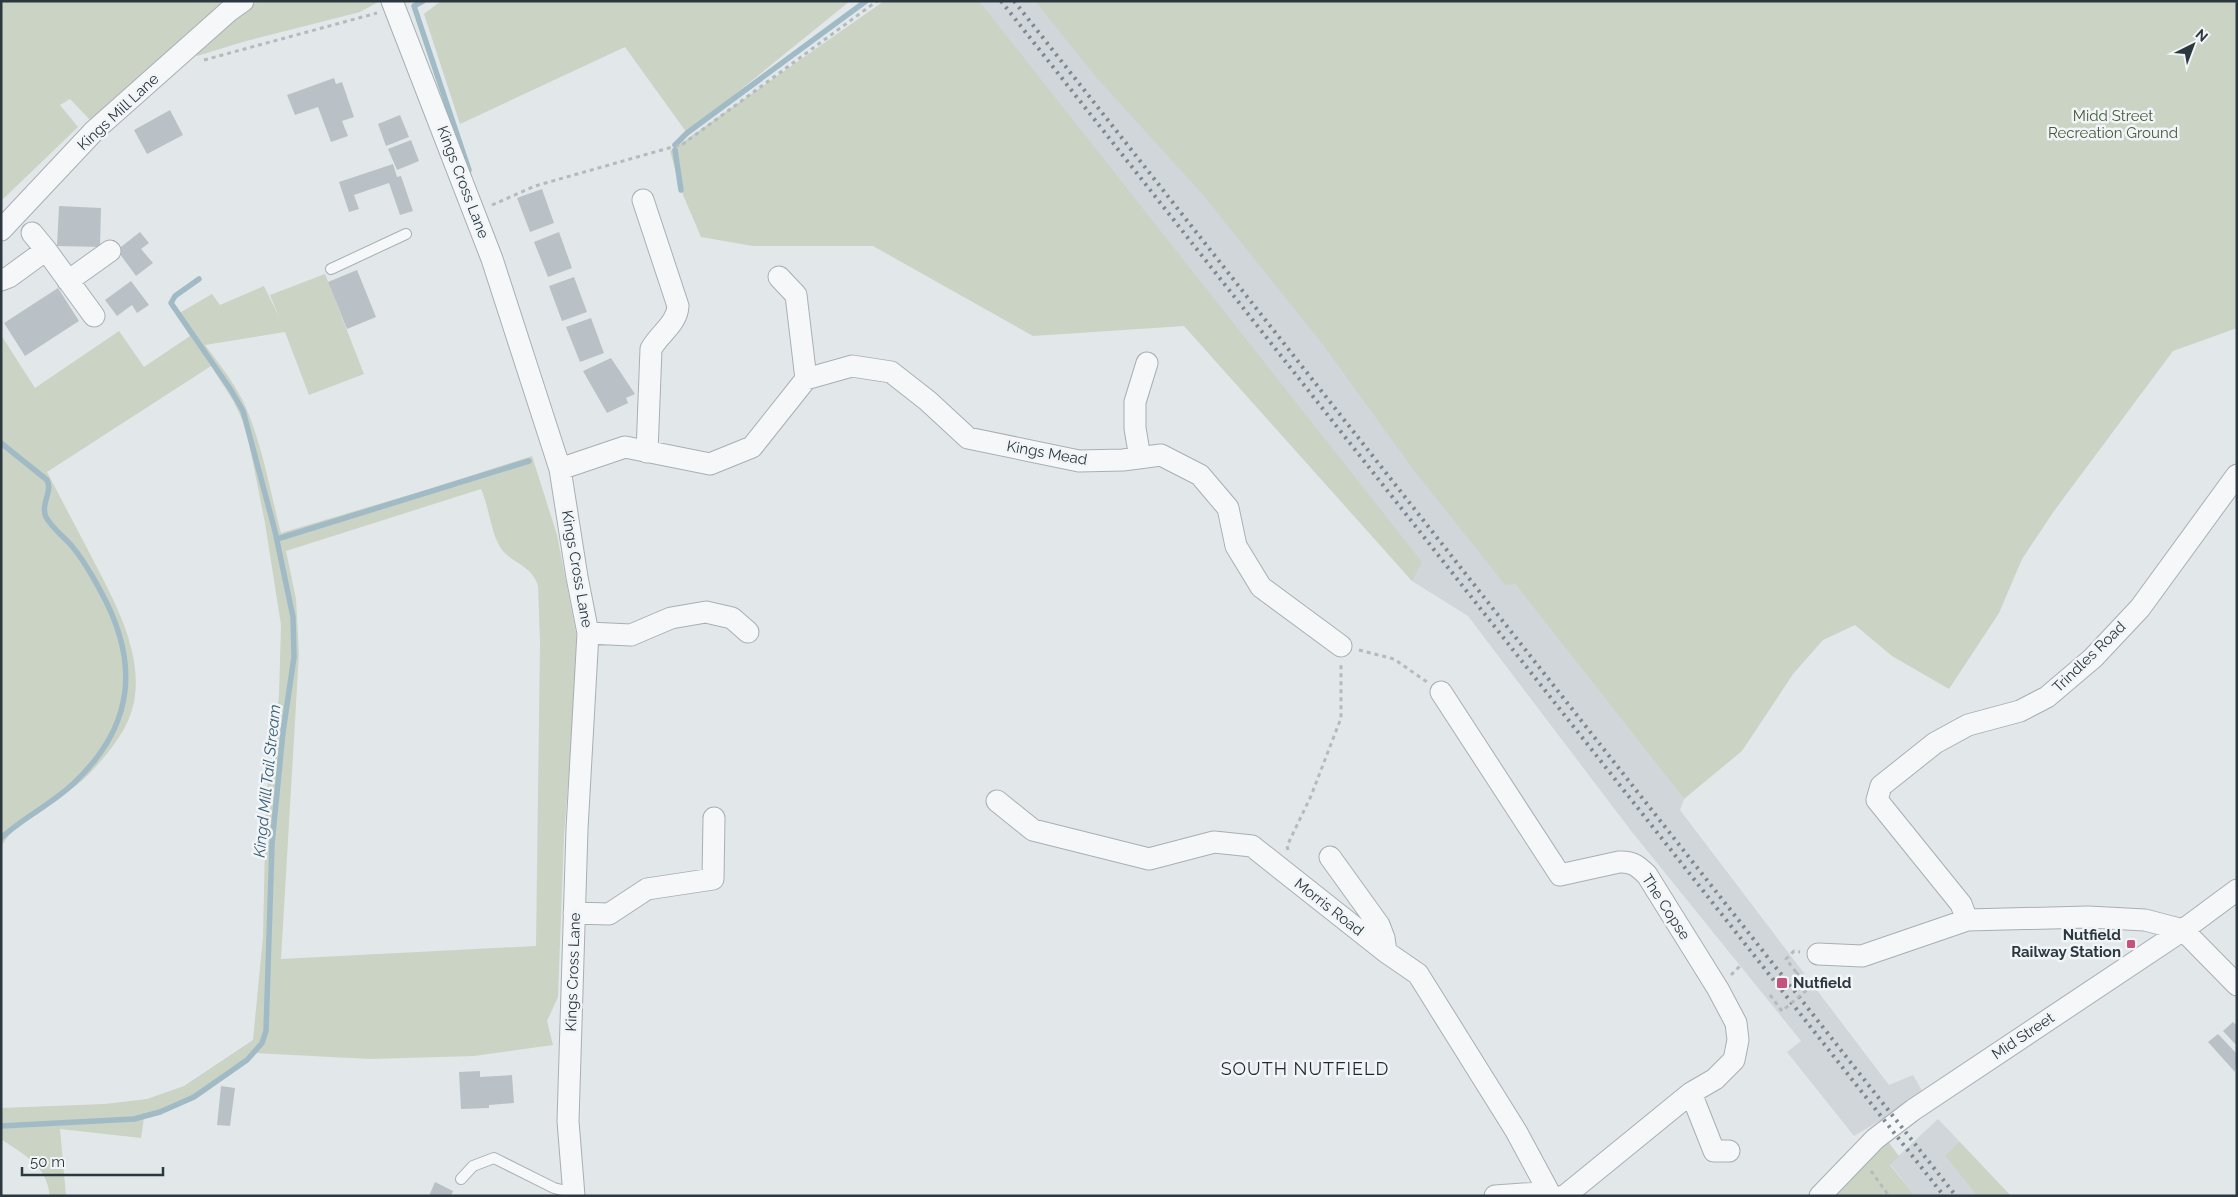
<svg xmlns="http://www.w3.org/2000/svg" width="2238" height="1197" font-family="Raleway,sans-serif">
<rect width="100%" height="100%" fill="#e2e7ea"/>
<!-- built -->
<path fill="#d1d6db" d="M905 1H1085L1515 584 1684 799 1680 810 1889 1085 1913 1075 1924 1094 1854 1136 1787 1052 1801 1041 1632 832 1468 616 1412 581Z
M1938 1119 1959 1141 1945 1156 1977 1196H1915L1890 1164Z"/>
<!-- green -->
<path fill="#cbd3c4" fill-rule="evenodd" d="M1 1H225L195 26 98 116 90 120 70 99 60 105 78 127 1 201Z
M259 1H380L360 12 246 41 197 56 195 52 231 18Z
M441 1H850L687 133 625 47 460 124 424 14Z
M884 1H979L1422 562 1412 581 1184 326 1033 336 873 246H753L701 237 681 190 670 151Z
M1035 1H2237V328L2173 351 2054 511 2022 559 1999 613 1949 689 1892 656 1855 625 1823 640 1793 674 1742 751 1684 799 1515 584 1505 585 1413 469 1321 342 1204 196 1097 78Z
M325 274 364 374 309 395 285 332 205 345C218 362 232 380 242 399 261 438 270 491 281 533L429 489 532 456 557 535 577 638V669L564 836 558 997 547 1021 553 1045 474 1056 370 1059 254 1053 247 1060C215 1083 183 1108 144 1117L141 1138 60 1129 66 1196H50C46 1164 25 1156 1 1139V1108L105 1104 147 1099 184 1086 253 1040 263 937 266 798 279 696 281 625 265 523 246 428 234 402 211 366 47 472C61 499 75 525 89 552 112 597 146 654 133 706 127 732 106 756 88 775 62 801 20 814 1 847V335L35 388 119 331 144 367 190 336 176 315 212 294 220 305 264 286 279 317 270 295ZM481 489C489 507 490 528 499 545 508 563 532 564 538 586L540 642 536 946 281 959 299 653 296 599 286 551Z
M1886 1139 1899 1156 1890 1165 1915 1196H1833Z
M1959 1141 2011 1196H1977L1945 1156Z"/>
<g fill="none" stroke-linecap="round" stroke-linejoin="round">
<!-- stream -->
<path stroke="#a0bbc6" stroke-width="5.5" d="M423 1 414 6 469 170
M675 145 687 133 866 1
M675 150 681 190
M1 443 47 480C53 492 40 504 46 517 52 528 63 536 71 545 83 559 92 575 100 590 140 662 135 725 74 783 52 804 24 817 1 838
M277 539 529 461
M1 1126 134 1119 160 1112 194 1097 247 1060 262 1043 266 1031 272 844 283 732 294 657 293 617 275 531 243 411 231 390 171 303 175 296 199 279"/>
</g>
<!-- building -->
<path fill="#bac1c6" d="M334 78 336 84 342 82 354 117 342 121 348 136 331 142 318 107 295 115 287 95Z
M170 110 183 135 147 154 134 130Z
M400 115 409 137 386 146 378 124Z
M411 140 419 161 397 170 388 149Z
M393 164 397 177 401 176 413 211 400 215 389 183 354 195 359 209 349 212 339 182Z
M542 189 554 223 530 232 517 198Z
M59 206 101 208 100 247 57 246Z
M140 232 149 243 141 249 153 263 136 276 117 250Z
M559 232 572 268 548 277 534 242Z
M357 270 376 317 347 329 328 282Z
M574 277 587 312 562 321 549 286Z
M131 281 149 305 137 313 132 305 117 316 105 300Z
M58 288 79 321 25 356 4 323Z
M591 318 604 353 580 362 566 327Z
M611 358 635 394 626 398 628 403 607 413 583 371Z
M2233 1022 2237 1026V1046L2223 1031Z
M2218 1034 2237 1054 2235 1072 2208 1042Z
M480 1071V1077L512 1075 514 1103 489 1105V1108L461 1109 459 1072Z
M221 1086 235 1088 230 1126 217 1125Z
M435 1182 453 1191 451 1196H429Z"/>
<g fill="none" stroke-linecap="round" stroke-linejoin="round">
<!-- lane casing -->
<g stroke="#a8afb4" stroke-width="12">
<path id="lane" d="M331 269 406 234
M461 1179 473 1166 494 1158 554 1188 574 1193"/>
</g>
<!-- street casing -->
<g stroke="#a8afb4" stroke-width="23">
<path id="street" d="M392 1 492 259 560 469 577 577 588 633 577 829 568 1121 574 1196
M643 200 678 306C677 324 659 334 651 349L647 452
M1 230 95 130 229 11 243 1
M32 233 46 250
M779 277 796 295 806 379
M1 280 9 277 46 250 94 316
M68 281 110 251
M1140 458 1135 428V402L1147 363
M560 469 625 447 710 464 752 447 806 379 852 366 891 372 928 401 968 438 1079 461 1123 460 1161 455 1200 475 1228 508 1236 546 1261 587 1341 646
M588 633 631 635 671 618 706 612 732 618 748 632
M1441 692 1560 875 1619 862C1632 861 1638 866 1647 875L1718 989 1736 1023 1738 1040 1734 1060 1715 1079 1691 1093 1566 1195 1563 1196
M997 801 1033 830 1149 859 1214 842 1252 846 1386 952 1418 974 1516 1131 1551 1196
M1330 857 1379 925 1384 938 1386 952
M574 913 609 914 647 889 713 879 714 818
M1967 920 1961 904 1877 800 1881 786 1935 743 1968 725 2020 711 2047 697 2093 658 2140 608 2237 475
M1818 954 1862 956 1967 920 2088 917 2145 920 2183 930 2237 985
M1691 1093 1714 1151H1729
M1495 1196 1539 1193 1546 1196
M1820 1196 1875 1139 1913 1110 2183 930 2237 890"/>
</g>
<!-- path -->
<path stroke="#b5babd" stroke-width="3" stroke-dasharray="4 4" stroke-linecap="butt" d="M204 60 377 13
M492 205 535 186 683 144 877 1
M1359 650 1394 659 1427 682
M1288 850 1287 846 1311 796 1341 718V665
M1796 972 1786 959 1794 951 1800 952
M1731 975 1741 965
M1871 1171 1889 1196"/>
<!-- lane -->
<use href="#lane" stroke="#f5f7f8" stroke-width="10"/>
<!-- street -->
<use href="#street" stroke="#f5f7f8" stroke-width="21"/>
<!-- rail -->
<path stroke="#7d8992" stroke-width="4" stroke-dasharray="2.5 5" stroke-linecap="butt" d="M1001 1 1944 1196
M1014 1 1956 1196"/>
<!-- path-bridge -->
<path stroke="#b5babd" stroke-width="3" stroke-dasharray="4 4" stroke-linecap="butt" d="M1770 995 1782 1011 1809 988 1796 972"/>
</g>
<!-- markers -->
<g fill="#c4527c" stroke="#f2f5f7" stroke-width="2">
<rect x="2126" y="939" width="10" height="10" rx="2.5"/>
<rect x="1776" y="977" width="12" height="12" rx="2.5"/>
</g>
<g text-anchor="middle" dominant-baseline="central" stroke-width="5" stroke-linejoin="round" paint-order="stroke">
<!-- street labels -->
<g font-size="15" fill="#2c3840" stroke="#f2f5f7">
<text transform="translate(118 112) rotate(-43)">Kings Mill Lane</text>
<text transform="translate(463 182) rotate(69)">Kings Cross Lane</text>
<text transform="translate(1047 453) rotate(10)">Kings Mead</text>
<text transform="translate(577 569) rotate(80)">Kings Cross Lane</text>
<text transform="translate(2089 657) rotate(-44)">Trindles Road</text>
<text transform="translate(1329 907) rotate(38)">Morris Road</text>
<text transform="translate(1666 907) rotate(57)">The Copse</text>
<text transform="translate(573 972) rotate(-88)">Kings Cross Lane</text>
<text transform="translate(2023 1036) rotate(-34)">Mid Street</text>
</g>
<!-- park labels -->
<g font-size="15" fill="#475b3a" stroke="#f2f5f7">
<text x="2113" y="116">Midd Street<tspan x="2113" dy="17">Recreation Ground</tspan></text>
</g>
<!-- poi labels -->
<g font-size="15" font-weight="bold" fill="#2c3840" stroke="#f2f5f7" text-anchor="end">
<text x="2121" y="935">Nutfield<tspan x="2121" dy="17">Railway Station</tspan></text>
<text x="1793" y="983" text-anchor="start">Nutfield</text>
</g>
<!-- water labels -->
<g font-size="16" font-style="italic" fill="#395e71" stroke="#f2f5f7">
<text transform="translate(267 781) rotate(-84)">Kingd Mill Tail Stream</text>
</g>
<!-- quarter labels -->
<g font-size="18" letter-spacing="1" fill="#1e2931" stroke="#f2f5f7">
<text x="1305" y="1068">SOUTH NUTFIELD</text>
</g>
</g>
<!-- border -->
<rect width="2238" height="1197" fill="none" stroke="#2c3840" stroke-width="5"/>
<!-- north arrow -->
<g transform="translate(2193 45) rotate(42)" stroke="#f2f5f7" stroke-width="4" paint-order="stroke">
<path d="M0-4L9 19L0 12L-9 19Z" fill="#2c3840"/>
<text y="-8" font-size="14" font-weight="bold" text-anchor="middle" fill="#2c3840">N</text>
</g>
<!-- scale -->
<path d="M22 1167v8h141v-8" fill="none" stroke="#2c3840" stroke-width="2.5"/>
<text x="30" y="1167" font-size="15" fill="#2c3840" stroke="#f2f5f7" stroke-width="4" paint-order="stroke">50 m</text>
</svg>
